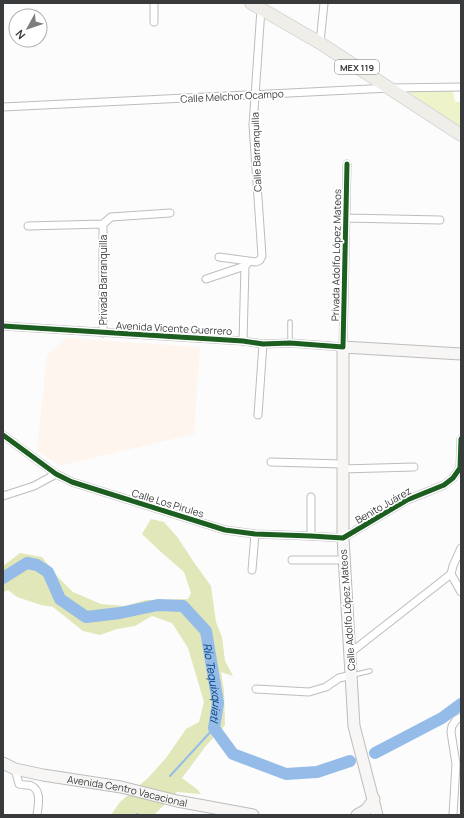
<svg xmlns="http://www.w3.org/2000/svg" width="464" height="818" font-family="Manrope,sans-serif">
<rect width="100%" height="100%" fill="#fcfcfd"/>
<!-- education -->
<path fill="#fdf5ee" d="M66 338 200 347 194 434 60 466 37 451 47 355Z"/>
<!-- green -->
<path fill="#eef3c9" d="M453 90 455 102H461V129L409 92Z"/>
<!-- forest -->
<path fill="#e1e7b8" d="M151 519 164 522 178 538 193 561 211 586 216 622 222 637 225 661 233 676 221 672 224 690 225 725 205 747 182 778 198 790 201 794 177 792 154 815H111L120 802 148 778 166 758 186 729 199 722 204 702 188 648 172 623 152 616 135 626 117 629 100 635 83 631 53 607 41 605 17 597 8 590 3 592V566L20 553 42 557 57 576 73 592 101 604 125 606 146 600 188 599 191 593 184 572 161 552 142 534Z"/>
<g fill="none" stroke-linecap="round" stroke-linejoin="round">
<!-- stream -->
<path stroke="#95bce9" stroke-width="2" d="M170 776 214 728
M136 815 137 814"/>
<!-- river -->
<g stroke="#95bce9" stroke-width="12">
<path id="s1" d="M3 578 27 563 37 565 48 572 60 599 86 617 120 613 158 605 183 606 206 631 218 703 214 728 233 754 286 774 317 772 350 761"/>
<path d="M375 753 442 718 461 704"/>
</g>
<!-- lane casing -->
<g stroke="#bdbdbe" stroke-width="5.5">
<path id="lane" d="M290 343V322
M353 675 370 671"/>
</g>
<!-- street casing -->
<g stroke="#bdbdbe" stroke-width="9">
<path id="street" d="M154 22V3
M320 43 324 3
M3 107 390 88 461 87
M346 218 440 220
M28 226 103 224
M219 257 256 262 260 260 262 256 253 125 261 9
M206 279 245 266
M3 326 243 341 263 344 290 343 343 347 347 164
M103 333V224L111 217 170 213
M243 341 245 266 249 262
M258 415 263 344
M3 435 56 474 72 482 225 530 255 534 311 536 343 538 407 500 444 485 453 478 460 468 461 439
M271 462 342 464
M342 469 414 467
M3 496 34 486 56 474
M311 497V536
M461 548 453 566 451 574 461 592
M292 560H344
M252 570 255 534
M350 653 451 574
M256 689 309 692 326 687 339 678 352 675
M15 769 19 784C23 786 28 784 32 786 42 792 38 806 37 815
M453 815 456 764 451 732 452 726 456 720 461 717"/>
</g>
<!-- secondary casing -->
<g stroke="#bdbdbe" stroke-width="13">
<g id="secondary">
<path id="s2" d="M3 763 15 769 43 775 121 787 177 801 253 815"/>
<path d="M357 815 366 810 374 799"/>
<path d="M377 815 354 726 343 538V347L461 354"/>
</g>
</g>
<!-- primary casing -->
<g stroke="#d7d7d7" stroke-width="14">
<path id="primary" d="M251 3 320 43 461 135"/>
</g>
<!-- lane -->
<use href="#lane" stroke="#fff" stroke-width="3.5"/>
<!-- street -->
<use href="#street" stroke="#fff" stroke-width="7"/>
<!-- secondary -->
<use href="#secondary" stroke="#f7f6f4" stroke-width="11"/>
<!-- primary -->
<use href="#primary" stroke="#efeee9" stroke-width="12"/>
<!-- cycleway casing -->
<g stroke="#fff" stroke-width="8">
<path id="cycleway" d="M3 326 243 341 263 344 290 343 343 347 347 164
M3 435 56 474 72 482 225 530 255 534 311 536 343 538 407 500 444 485 453 478 460 468 461 439"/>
</g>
<!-- cycleway -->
<use href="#cycleway" stroke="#1b5e20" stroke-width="5"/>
</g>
<g text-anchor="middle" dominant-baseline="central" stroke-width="3.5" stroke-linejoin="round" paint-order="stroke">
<!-- shield labels -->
<rect fill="#fff" stroke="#747576" stroke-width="1" x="335" y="60" width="44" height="14" rx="3"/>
<g font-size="9" font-weight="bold" fill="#393a3c">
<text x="357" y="67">MEX 119</text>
</g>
<!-- street labels -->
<g font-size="10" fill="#393a3c" stroke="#fff">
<text transform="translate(232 96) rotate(-3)">Calle Melchor Ocampo</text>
<text transform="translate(256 152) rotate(-92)">Calle Barranquilla</text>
<text transform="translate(336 255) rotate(-89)">Privada Adolfo López Mateos</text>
<text transform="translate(103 280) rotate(-90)">Privada Barranquilla</text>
<text transform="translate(174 328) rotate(3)">Avenida Vicente Guerrero</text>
<text transform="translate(168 503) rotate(17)">Calle Los Pirules</text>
<text transform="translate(383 505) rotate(-30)">Benito Juárez</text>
<text transform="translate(347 610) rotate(-94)">Calle Adolfo López Mateos</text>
<text stroke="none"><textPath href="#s2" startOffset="128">Avenida Centro Vacacional</textPath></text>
</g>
<!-- water labels -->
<g font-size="11" font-style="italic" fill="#003f78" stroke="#fff">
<text stroke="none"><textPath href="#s1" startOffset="297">Río Tequixquiatl</textPath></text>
</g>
</g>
<!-- border -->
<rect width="464" height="818" fill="none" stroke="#393a3c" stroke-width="8"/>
<!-- north arrow -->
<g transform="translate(28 28) rotate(230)"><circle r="19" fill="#ffffff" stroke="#b0b0b1"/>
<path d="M0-3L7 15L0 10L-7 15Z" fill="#7d7e80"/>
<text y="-6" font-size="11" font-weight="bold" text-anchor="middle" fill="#393a3c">N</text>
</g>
</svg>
